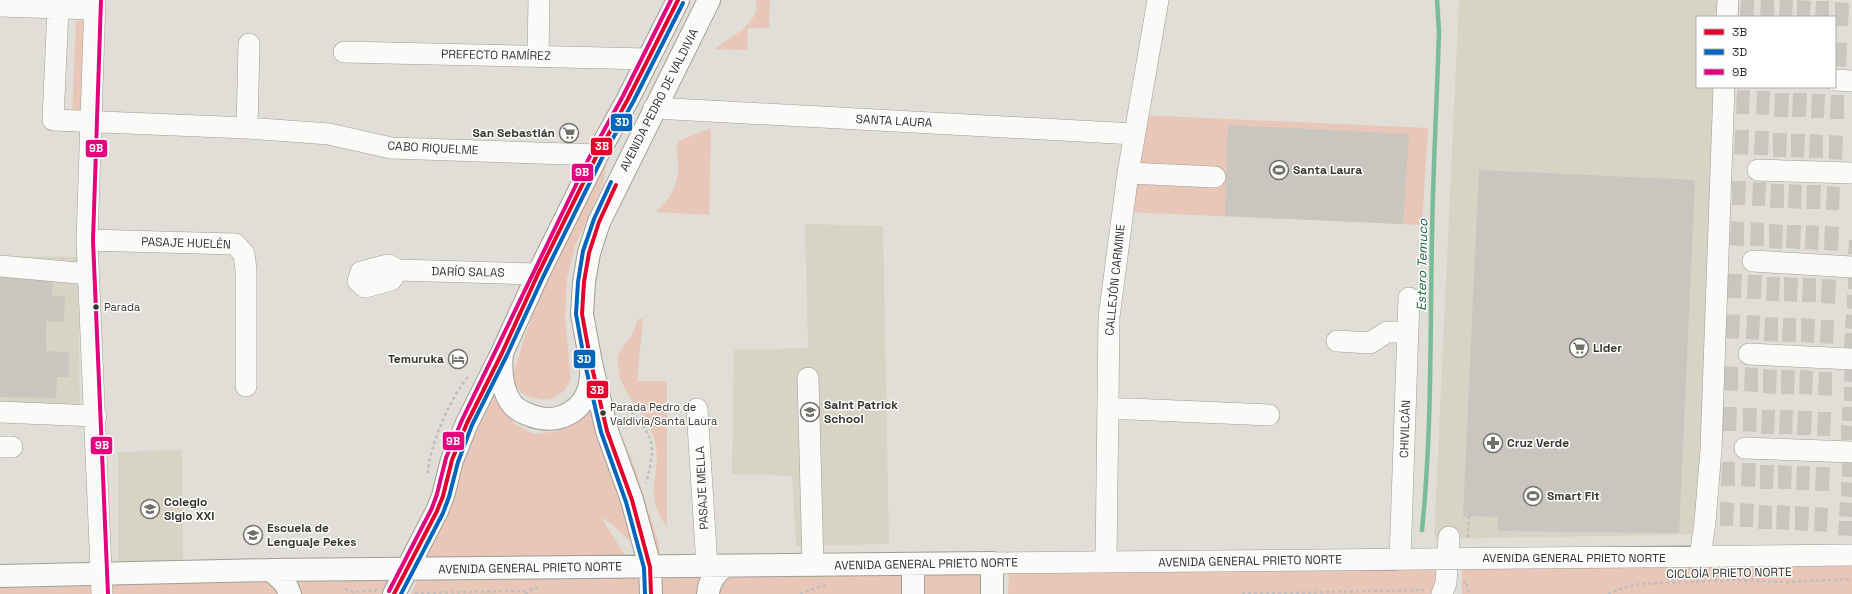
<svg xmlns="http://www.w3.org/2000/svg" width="1852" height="594" font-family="'Space Grotesk',sans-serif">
<rect width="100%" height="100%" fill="#e0ded6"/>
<!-- built -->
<path fill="#d7d4c5" d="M1459 0H1739V17H1697V87H1735L1713 534 1434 539Z
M805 224 883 226 889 544 796 546 792 476 732 474 734 350 808 348Z
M0 256 78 257 80 423 0 419Z
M182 450 183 566 118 567V452Z"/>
<!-- green -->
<path fill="#e8c7b9" d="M756 0H770L769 28H748L747 50 715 49C727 38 749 30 755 13 757 9 756 4 756 0Z
M76 21H87L86 114H72Z
M1141 115 1428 128 1422 225 1127 212Z
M711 128 709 215 655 212C670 200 680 183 678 163 677 155 675 149 679 141Z
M608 148 603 184 575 246 567 279 565 318 571 380 563 392 551 399 543 400 528 397 522 393 515 386 512 377 531 318 591 184Z
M638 319H643L637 381H667V527C639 489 666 474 653 436 644 408 619 395 618 363 617 351 625 345 631 336 634 331 636 324 638 319Z
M490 387 495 398 515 424 533 434 552 432 569 427 579 420 590 406 594 424 638 549 614 526 601 517 628 560 417 562 454 484Z
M622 436 635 468 659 544 660 555 657 551 640 493 625 458Z
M1852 564V594H1462V569Z
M1443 568 1435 594H1008L1009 570Z
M922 570H983V594H922Z
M659 574H901L902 594H659Z
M639 575V594H411L418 578Z
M388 580 382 594H111L110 585Z
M93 586V594H0V588Z"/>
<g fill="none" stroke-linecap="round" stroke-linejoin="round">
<!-- stream -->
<path stroke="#7bbc98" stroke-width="4.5" d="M1422 530C1432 432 1430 334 1432 237 1433 168 1437 100 1439 31L1437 0"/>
</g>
<!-- building -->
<path fill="#c9c6c0" d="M1741 0H1754V17H1740Z
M1761 0H1774V17H1760Z
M1780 0H1793L1792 17H1779Z
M1797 0 1811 1 1810 17H1797Z
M1816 1H1829V17H1815Z
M1835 2 1849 3 1848 26H1835Z
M1835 42 1847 43 1846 67 1835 66Z
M1737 90H1750L1749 114H1736Z
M1757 91H1770L1769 115 1756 114Z
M1775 93H1789L1788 117H1774Z
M1793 93H1807L1806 117H1792Z
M1812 94H1825L1824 118H1811Z
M1831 95H1844V119H1830Z
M1228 125 1409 134 1403 224 1225 216Z
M1735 130H1749L1748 155 1734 154Z
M1755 131H1769L1768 155H1754Z
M1773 133H1787L1786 157H1773Z
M1791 134H1805L1804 158 1791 157Z
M1810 134 1823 135V158H1809Z
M1829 135 1843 136 1842 160 1829 159Z
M1479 170 1695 180 1679 533 1497 531 1498 517 1463 516Z
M1732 181H1746L1745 205H1732Z
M1753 182H1766L1765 206H1752Z
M1771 184H1784V208H1770Z
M1789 184 1802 185 1801 209 1788 208Z
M1807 185H1821L1820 209H1806Z
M1827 186 1840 187 1839 210H1826Z
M1731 221 1744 222V246L1730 245Z
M1751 222 1764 223V246H1750Z
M1769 224 1783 225 1782 249 1769 248Z
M1787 225H1801L1800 249 1786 248Z
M1806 225 1819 226 1818 250 1805 249Z
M1825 226 1839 227 1838 251 1824 250Z
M1849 240H1852V254H1848Z
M53 272 52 295 65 296 64 322 46 321V351L69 352V377H57L56 398 0 397V273Z
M1728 274H1742L1741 298H1727Z
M1748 275H1762L1761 299H1747Z
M1848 275H1852V289H1848Z
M1767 277H1780L1779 301H1766Z
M1784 277 1798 278 1797 302 1784 301Z
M1803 278H1816V302H1802Z
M1822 279 1836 280 1835 304 1821 303Z
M1847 294 1852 295V309L1847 308Z
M1726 314 1740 315 1739 339 1726 338Z
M1846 314 1852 315V329L1845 328Z
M1747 315 1760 316 1759 340 1746 339Z
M1765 317 1778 318V342L1764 341Z
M1783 318H1796V342H1782Z
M1801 318 1815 319 1814 343 1801 342Z
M1821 320H1834L1833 344 1820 343Z
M1845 333H1852V348L1844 347Z
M1725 366 1738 367V391L1724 390Z
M1745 367 1758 368V392L1744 391Z
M1845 367 1852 368V382L1844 381Z
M1763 369 1777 370 1776 394 1763 393Z
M1781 370H1795L1794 394H1781Z
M1800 370 1813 371 1812 395 1799 394Z
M1819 372H1832V396L1818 395Z
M1844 387H1852V401H1844Z
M1723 407H1737L1736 431H1722Z
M1842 407H1852V421H1842Z
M1743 408H1757L1756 432 1743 431Z
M1762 410H1775L1774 434H1761Z
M1780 410H1793L1792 434H1779Z
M1798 411H1812L1811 435H1797Z
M1818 412H1831L1830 436H1817Z
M1841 425 1852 426V440H1841Z
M1722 462H1735V486H1721Z
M1742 463H1756L1755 487 1741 486Z
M1842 463H1852V477H1842Z
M1760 465H1774L1773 489H1760Z
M1778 465 1792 466 1791 489H1778Z
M1797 466H1810L1809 490H1796Z
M1816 467H1830L1829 491H1815Z
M1841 482 1852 483V497L1841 496Z
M1720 502 1734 503 1733 526H1720Z
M1840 502 1852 503V517L1839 516Z
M1740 503 1754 504 1753 527H1740Z
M1759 505 1772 506V529H1758Z
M1777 505 1790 506 1789 530 1776 529Z
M1795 506 1809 507 1808 531 1795 530Z
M1815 507 1828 508 1827 532 1814 531Z
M1839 521H1852V536L1838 535Z"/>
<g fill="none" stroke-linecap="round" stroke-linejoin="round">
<!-- minor casing -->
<g stroke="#9e9d96" stroke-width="22">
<path id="minor" d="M95 0 87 240 102 594
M0 6 94 9
M58 8 53 120 247 128 329 134 391 148 597 155
M1727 17 1728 0
M344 52 648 59
M538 56 539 0
M1835 80 1852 81
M654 108 1134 134
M247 128 249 44
M1758 170 1852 173
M1128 173 1215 177
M87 240 235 244 244 254 246 269V386
M1753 261 1852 267
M0 266 89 274
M398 270 391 280 365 287 358 281 361 272 388 265 398 270 538 274
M1337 341 1370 343 1387 332H1408
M1749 354 1852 359
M808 378 813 565
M697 409 707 566
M1108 409H1131L1269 415
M0 412 96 416
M0 447H12
M1745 448 1852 452
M1700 557 1705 522 1711 450 1724 87
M1400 560 1409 298
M1106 562 1109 317 1128 173 1158 0
M992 563 1852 555
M1442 594 1446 583 1449 537"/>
</g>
<!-- major casing -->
<g stroke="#9e9d96" stroke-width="24">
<path id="major" d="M502 354C500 370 502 391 512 404 516 409 522 412 527 414 561 429 592 407 591 371
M913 564V594
M271 570 285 583 290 594
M0 576 271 570 992 563V594
M394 594 437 511 443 496 452 460 467 423 502 353 538 274 597 155 628 99 678 0
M651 594 650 567 632 500 607 431 591 363 582 314 584 282 589 253 599 222 709 0
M708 594C709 581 715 574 725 566"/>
</g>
<!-- path -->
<path stroke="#bebebc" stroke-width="2.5" stroke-dasharray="3 3" stroke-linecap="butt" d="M627 407C654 437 657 443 646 483
M428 473C428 449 452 393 469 376
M1468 537 1469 516
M1463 582H1467V589L1470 594
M345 589 353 592 377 590
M415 593 528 591
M525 594 532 589 538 587
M800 594 827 584
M1242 594 1424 590
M1608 594 1626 587 1639 584 1738 580 1787 582 1852 579"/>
<!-- minor -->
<use href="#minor" stroke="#fafaf9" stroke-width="21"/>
<!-- major -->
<use href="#major" stroke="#fafaf9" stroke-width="22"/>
<!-- bus-1 casing -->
<g stroke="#fff" stroke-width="7">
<path id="bus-1" d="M616 185 599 222 589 253 584 282 582 314 591 363 607 431 632 500 650 567 651 594
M394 594 437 511 443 496 452 460 467 423 502 353 538 274 597 155 628 99 678 0"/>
</g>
<!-- bus-2 casing -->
<g stroke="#fff" stroke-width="7">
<path id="bus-2" d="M611 182 594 219 583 251 578 282 576 314 585 364 601 432 626 502 644 568 645 594
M401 594 443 513 449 497 458 462 472 425 507 355 543 277 602 158 633 102 683 3"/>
</g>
<!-- bus-3 casing -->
<g stroke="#fff" stroke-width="7">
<path id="bus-3" d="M101 0 93 240 108 594
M389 591 432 508 437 494 446 458 462 420 592 152 623 96 671 0"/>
</g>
<!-- bus-1 -->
<use href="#bus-1" stroke="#e4002b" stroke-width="4"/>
<!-- bus-2 -->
<use href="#bus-2" stroke="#0065bd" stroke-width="4"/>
<!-- bus-3 -->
<use href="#bus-3" stroke="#e5007d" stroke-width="4"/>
</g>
<!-- icons -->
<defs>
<g id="supermarket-ring" transform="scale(1)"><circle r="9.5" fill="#fff" stroke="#72706a" stroke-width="1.5"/><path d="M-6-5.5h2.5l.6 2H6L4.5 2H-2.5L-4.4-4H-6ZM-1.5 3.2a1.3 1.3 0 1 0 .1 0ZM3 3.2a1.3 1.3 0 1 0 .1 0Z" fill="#72706a"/></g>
<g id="stadium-ring" transform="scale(1)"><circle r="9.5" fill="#fff" stroke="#72706a" stroke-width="1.5"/><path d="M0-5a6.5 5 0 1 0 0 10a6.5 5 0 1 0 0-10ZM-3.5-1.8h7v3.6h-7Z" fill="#72706a"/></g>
<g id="hotel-ring" transform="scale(1)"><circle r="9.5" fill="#fff" stroke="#72706a" stroke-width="1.5"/><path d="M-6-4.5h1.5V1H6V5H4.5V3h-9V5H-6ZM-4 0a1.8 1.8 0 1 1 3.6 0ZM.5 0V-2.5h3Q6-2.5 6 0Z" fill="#72706a"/></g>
<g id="school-ring" transform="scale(1)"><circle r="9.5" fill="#fff" stroke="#72706a" stroke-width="1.5"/><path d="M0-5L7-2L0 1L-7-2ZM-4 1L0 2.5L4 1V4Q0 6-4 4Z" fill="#72706a"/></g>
<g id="pharmacy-ring" transform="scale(1)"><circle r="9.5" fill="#fff" stroke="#72706a" stroke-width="1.5"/><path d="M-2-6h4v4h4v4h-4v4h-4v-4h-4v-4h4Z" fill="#72706a"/></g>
</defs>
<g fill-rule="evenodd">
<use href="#supermarket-ring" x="569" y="133"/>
<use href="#stadium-ring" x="1279" y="170"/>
<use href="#supermarket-ring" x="1579" y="348"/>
<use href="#hotel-ring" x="458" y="359"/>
<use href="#school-ring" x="810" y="412"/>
<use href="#pharmacy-ring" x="1493" y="443"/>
<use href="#stadium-ring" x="1533" y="496"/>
<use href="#school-ring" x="150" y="509"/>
<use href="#school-ring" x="253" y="535"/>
</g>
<!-- markers -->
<g fill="#363530" stroke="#fff" stroke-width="1.5">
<circle cx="96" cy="307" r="3.5"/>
<circle cx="603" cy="413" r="3.5"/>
</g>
<g text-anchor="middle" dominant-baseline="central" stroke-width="3" stroke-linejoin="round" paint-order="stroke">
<!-- bus labels -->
<g font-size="11" fill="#363530" stroke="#fff" text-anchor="start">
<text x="104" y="307">Parada</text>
<text x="610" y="407">Parada Pedro de<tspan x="610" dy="14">Valdivia/Santa Laura</tspan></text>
</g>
<!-- street labels -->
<g font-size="12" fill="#363530" stroke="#fff">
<text transform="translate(496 55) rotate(1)">PREFECTO RAMÍREZ</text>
<text transform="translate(659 100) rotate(-63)">AVENIDA PEDRO DE VALDIVIA</text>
<text transform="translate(894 121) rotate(3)">SANTA LAURA</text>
<text transform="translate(433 148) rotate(3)">CABO RIQUELME</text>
<text transform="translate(186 243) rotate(2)">PASAJE HUELÉN</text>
<text transform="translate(468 272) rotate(1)">DARÍO SALAS</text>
<text transform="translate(1115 280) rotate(-84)">CALLEJÓN CARMINE</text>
<text transform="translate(1405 429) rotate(-88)">CHIVILCÁN</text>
<text transform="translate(702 488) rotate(-93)">PASAJE MELLA</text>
<text x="1574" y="558">AVENIDA GENERAL PRIETO NORTE</text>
<text transform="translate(1250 561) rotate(-1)">AVENIDA GENERAL PRIETO NORTE</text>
<text transform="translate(926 564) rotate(-1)">AVENIDA GENERAL PRIETO NORTE</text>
<text transform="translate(530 568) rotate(-1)">AVENIDA GENERAL PRIETO NORTE</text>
<text transform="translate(1729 573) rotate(-1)">CICLOÍA PRIETO NORTE</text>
</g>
<!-- poi labels -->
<g font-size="12" font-weight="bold" fill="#363530" stroke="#fff" text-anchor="start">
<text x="555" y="133" text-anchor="end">San Sebastián</text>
<text x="1293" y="170">Santa Laura</text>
<text x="1593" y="348">Lider</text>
<text x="444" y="359" text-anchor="end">Temuruka</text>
<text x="824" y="405">Saint Patrick<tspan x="824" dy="14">School</tspan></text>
<text x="1507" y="443">Cruz Verde</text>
<text x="1547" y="496">Smart Fit</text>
<text x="164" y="502">Colegio<tspan x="164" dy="14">Siglo XXI</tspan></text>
<text x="267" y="528">Escuela de<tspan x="267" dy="14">Lenguaje Pekes</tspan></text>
</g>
<!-- water labels -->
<g font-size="13" font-style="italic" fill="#1b603f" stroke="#fff">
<text transform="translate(1422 265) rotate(-89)">Estero Temuco</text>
</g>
</g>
<g stroke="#fff" stroke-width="1.5">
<rect x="610" y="113" width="23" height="19" rx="4" fill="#0065bd"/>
<rect x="590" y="137" width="23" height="19" rx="4" fill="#e4002b"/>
<rect x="85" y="139" width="23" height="19" rx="4" fill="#e5007d"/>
<rect x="571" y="163" width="23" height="19" rx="4" fill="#e5007d"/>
<rect x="573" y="349" width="23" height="20" rx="4" fill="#0065bd"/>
<rect x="586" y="380" width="23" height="19" rx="4" fill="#e4002b"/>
<rect x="442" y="431" width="23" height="20" rx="4" fill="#e5007d"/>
<rect x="90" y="436" width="23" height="19" rx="4" fill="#e5007d"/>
</g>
<g font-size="11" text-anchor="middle" font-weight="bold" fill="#fff">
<text x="622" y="126">3D</text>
<text x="602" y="150">3B</text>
<text x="96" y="152">9B</text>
<text x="582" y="176">9B</text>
<text x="584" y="363">3D</text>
<text x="597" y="394">3B</text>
<text x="453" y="445">9B</text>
<text x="102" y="449">9B</text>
</g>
<!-- legend -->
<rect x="1696" y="16" width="140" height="72" fill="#ffffff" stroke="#afaeac"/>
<rect x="1704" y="29" width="20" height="6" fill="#e4002b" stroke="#afaeac"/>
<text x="1732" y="36" font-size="12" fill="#363530">3B</text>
<rect x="1704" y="49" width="20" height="6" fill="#0065bd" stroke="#afaeac"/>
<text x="1732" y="56" font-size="12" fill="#363530">3D</text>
<rect x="1704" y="69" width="20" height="6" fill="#e5007d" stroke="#afaeac"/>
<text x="1732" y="76" font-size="12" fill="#363530">9B</text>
</svg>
